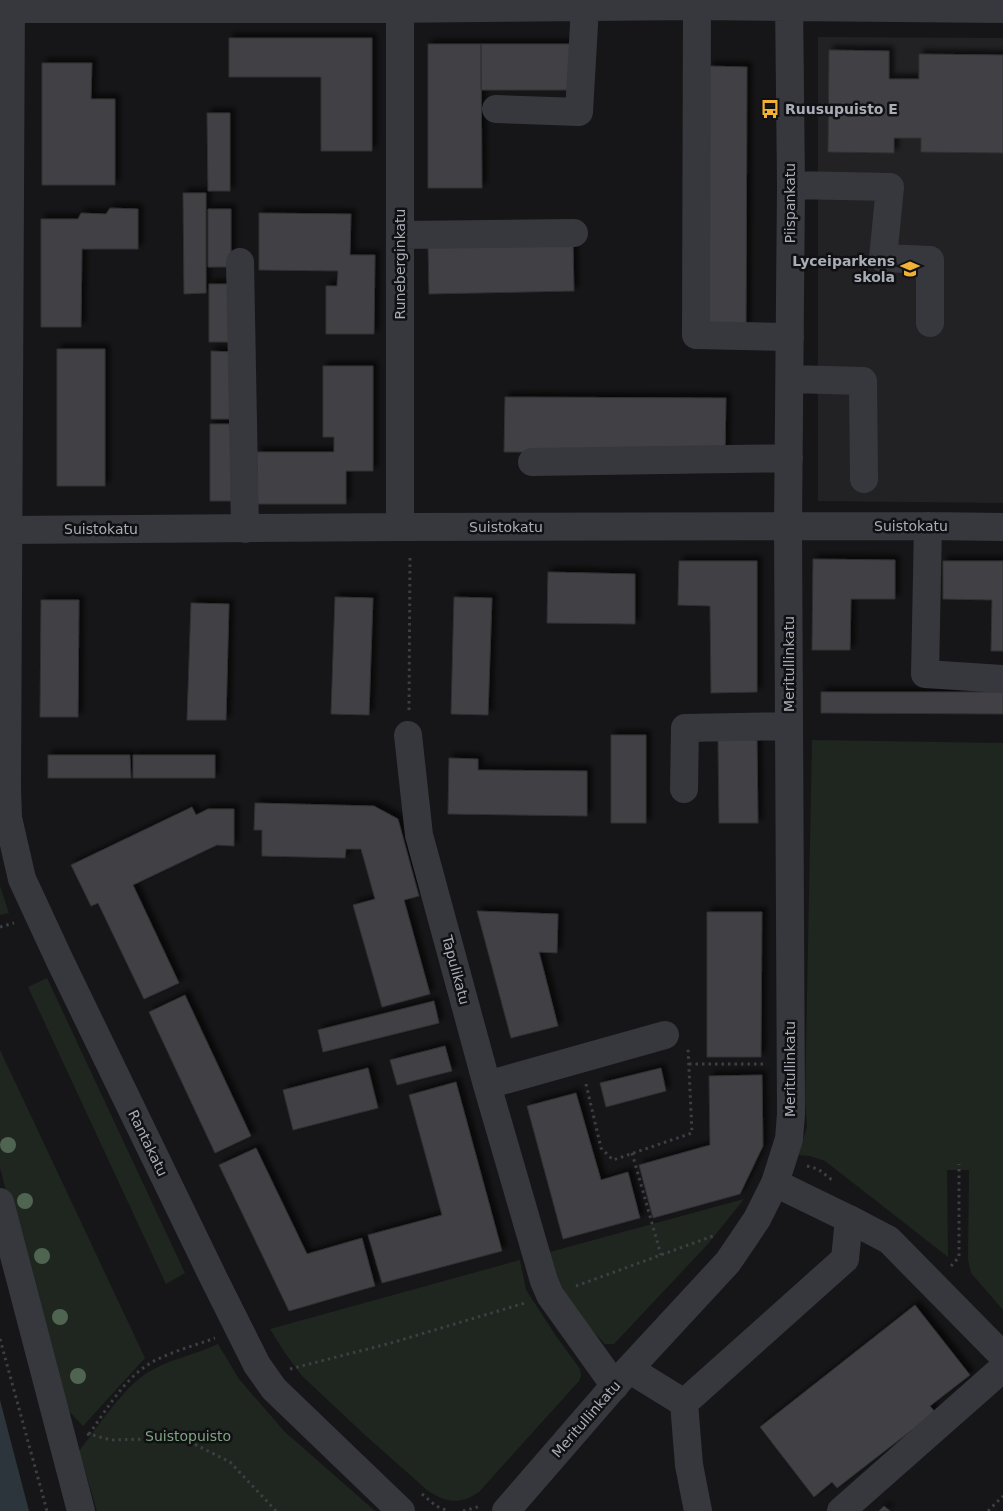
<svg xmlns="http://www.w3.org/2000/svg" width="1003" height="1511" font-family="'DejaVu Sans',sans-serif">
<defs>
<filter id="shadow"><feDropShadow dx="4.5" dy="-4.5" stdDeviation="2.5" flood-color="#0009"/></filter>
</defs>
<rect width="100%" height="100%" fill="#161618"/>
<!-- built -->
<path fill="#222225" d="M818 37 1003 38V503L818 501Z"/>
<!-- green -->
<path fill="#1e261f" d="M812 740 1003 743V1310L971 1273 968 1259 969 1170H947L948 1257 825 1161 810 1156 798 1155 807 1127 805 1100Z
M0 886 9 913 0 915Z
M47 978 185 1273 166 1284 28 987Z
M0 1050 145 1358 83 1426 64 1406 0 1168Z
M744 1199 708 1244 614 1344H605L601 1340 572 1307 556 1285 546 1253Z
M520 1260 526 1290 556 1336 580 1369 581 1376 579 1381 479 1492C460 1505 446 1503 427 1490L366 1436 302 1376 285 1353 270 1329Z
M218 1344 239 1379 284 1431 375 1511H97L79 1451C98 1427 122 1389 147 1373 169 1359 195 1355 218 1344Z"/>
<!-- water -->
<path fill="#2c353c" d="M0 1400 29 1511H0Z"/>
<!-- building -->
<path fill="#404145" stroke="#303034" filter="url(#shadow)" d="M229 38H372V151H321V77H229Z
M428 44H481L482 188H428Z
M481 44H571V90H481Z
M829 50 889 51V79H919V54L1003 55V153L921 152V138H894V153L828 152Z
M42 63H92L91 99H115V185H42Z
M709 66 747 67 746 328H707Z
M207 113H230V191H208Z
M183 193H206V293L184 294Z
M110 208 138 209V249H82L81 327H41V219H78L81 213 106 214Z
M208 209H231V267H208Z
M259 213 351 214 350 255H375L374 334H326V286H337L338 271 259 270Z
M573 242 574 291 429 294 428 244Z
M209 284H231L232 342H209Z
M57 349H105V486H57Z
M211 351 233 352 232 419H211Z
M323 366H373V471H346V504H257V452H334V437H323Z
M505 397 726 398 725 453 504 452Z
M210 424H232V501H210Z
M813 559 895 560V599H851L850 650H812Z
M679 561H757V692L711 693 710 606 678 605Z
M943 561H1003V651H991L992 600 943 599Z
M548 572 635 574V624L547 623Z
M335 597 373 598 369 715 331 714Z
M454 597 492 598 488 715 451 714Z
M41 600H79L78 717H40Z
M191 603 229 604 226 720H187Z
M821 692H1003V714L821 713Z
M611 735H646V823H611Z
M718 740H757L758 823H719Z
M48 755H130L131 778H48Z
M133 755H215V778H133Z
M449 758 478 759V770L587 771V816L448 814Z
M255 803 374 806 398 819 419 896 404 900 430 994 382 1007 353 905 375 899 361 849H346L345 858 262 856V830H254Z
M192 807 196 815 208 809H234V846L217 845 133 885 179 983 144 999 98 903 91 906 71 865Z
M477 911 558 914 557 953 539 952 558 1026 511 1038Z
M707 912H762L761 1057H707Z
M185 995 251 1136 215 1153 149 1012Z
M434 1001 439 1023 323 1052 318 1030Z
M445 1046 452 1071 397 1085 390 1060Z
M368 1068 378 1108 293 1130 283 1090Z
M661 1068 666 1091 606 1107 600 1083Z
M762 1075 763 1146 740 1194 653 1218 639 1165 710 1145 709 1076Z
M456 1082 502 1251 382 1283 368 1235 442 1215 409 1095Z
M576 1093 601 1180 628 1172 640 1218 563 1239 527 1106Z
M256 1148 307 1254 362 1238 375 1286 289 1311 219 1165Z
M915 1305 970 1375 930 1406 935 1412 837 1488 832 1482 814 1497 760 1427Z
M884 1506 890 1511H879Z"/>
<g fill="none" stroke-linecap="round" stroke-linejoin="round">
<!-- path -->
<path stroke="#3d3f44" stroke-width="3" stroke-dasharray="2.5 4" stroke-linecap="butt" d="M409 710 410 554
M0 927 14 923
M689 1064H766
M586 1084 601 1148 613 1160 692 1133 688 1048
M632 1153 661 1255
M807 1166 818 1169 832 1180
M951 1266 959 1257V1164
M576 1286 713 1236
M0 1339 47 1511
M290 1369 391 1343 525 1303
M89 1434C108 1408 126 1375 156 1360 174 1351 196 1345 215 1338
M87 1435 89 1434 111 1440 182 1438 230 1462 276 1511
M422 1494 436 1506 448 1511
M463 1511 481 1506
M988 1511 1003 1496"/>
<!-- minor -->
<path stroke="#37383d" stroke-width="28" d="M11 0 7 787 8 818 22 879 60 961 214 1279 257 1365 274 1389 401 1511
M697 6 696 335 790 337
M11 9H379L697 6 1003 9
M496 109 579 112 585 7
M791 185 890 187 883 258 930 260V323
M400 235 574 233
M240 262 245 529
M790 379 863 381 864 479
M532 462 789 458
M928 526 925 674 1003 679
M400 527V0
M9 530 400 527 928 526 1003 527
M408 735 419 835 487 1085 544 1281 550 1295 615 1386
M684 789 685 728 789 726
M487 1085 665 1035
M775 1183 849 1219 889 1240 1003 1356
M0 1202 81 1511
M629 1369 684 1403 845 1259 849 1219
M684 1403 689 1465 698 1511
M506 1511 629 1369 728 1262 757 1219 775 1183 789 1139 791 1114 788 526 791 185 789 0
M841 1511 1003 1368"/>
</g>
<!-- trees -->
<g fill="#506452">
<circle cx="8" cy="1145" r="8"/>
<circle cx="25" cy="1201" r="8"/>
<circle cx="42" cy="1256" r="8"/>
<circle cx="60" cy="1317" r="8"/>
<circle cx="78" cy="1376" r="8"/>
</g>
<!-- icons -->
<defs>
<g id="bus-bare" transform="scale(1.5)"><path d="M-5-6H5V4H4V6H2V4H-2V6H-4V4H-5ZM-3.5-4V0h7V-4ZM-3.5 1.2v1.5H-2V1.2ZM2 1.2v1.5H3.5V1.2Z" fill="#f2b134" stroke="#111113" stroke-width="2.5" paint-order="stroke"/></g>
<g id="school-bare" transform="scale(1.5)"><path d="M0-5L7-2L0 1L-7-2ZM-4 1L0 2.5L4 1V4Q0 6-4 4Z" fill="#f2b134" stroke="#111113" stroke-width="2.5" paint-order="stroke"/></g>
</defs>
<g fill-rule="evenodd">
<use href="#bus-bare" x="770" y="109"/>
<use href="#school-bare" x="910" y="269"/>
</g>
<g text-anchor="middle" dominant-baseline="central" stroke-width="5" stroke-linejoin="round" paint-order="stroke">
<!-- poi labels -->
<g font-size="14" font-weight="bold" fill="#a8adb8" stroke="#111113" text-anchor="start">
<text x="785" y="109">Ruusupuisto E</text>
<text x="895" y="261" text-anchor="end">Lyceiparkens<tspan x="895" dy="16">skola</tspan></text>
</g>
<!-- street labels -->
<g font-size="14" fill="#a8adb8" stroke="#111113">
<text transform="translate(790 203) rotate(-90)">Piispankatu</text>
<text transform="translate(400 264) rotate(-90)">Runeberginkatu</text>
<text x="911" y="526">Suistokatu</text>
<text x="506" y="527">Suistokatu</text>
<text x="101" y="529">Suistokatu</text>
<text transform="translate(789 664) rotate(-90)">Meritullinkatu</text>
<text transform="translate(456 970) rotate(75)">Tapulikatu</text>
<text transform="translate(790 1069) rotate(-90)">Meritullinkatu</text>
<text transform="translate(148 1143) rotate(64)">Rantakatu</text>
<text transform="translate(586 1419) rotate(-49)">Meritullinkatu</text>
</g>
<!-- park labels -->
<g font-size="14" fill="#7fa381" stroke="#111113">
<text x="188" y="1436">Suistopuisto</text>
</g>
</g>
</svg>
